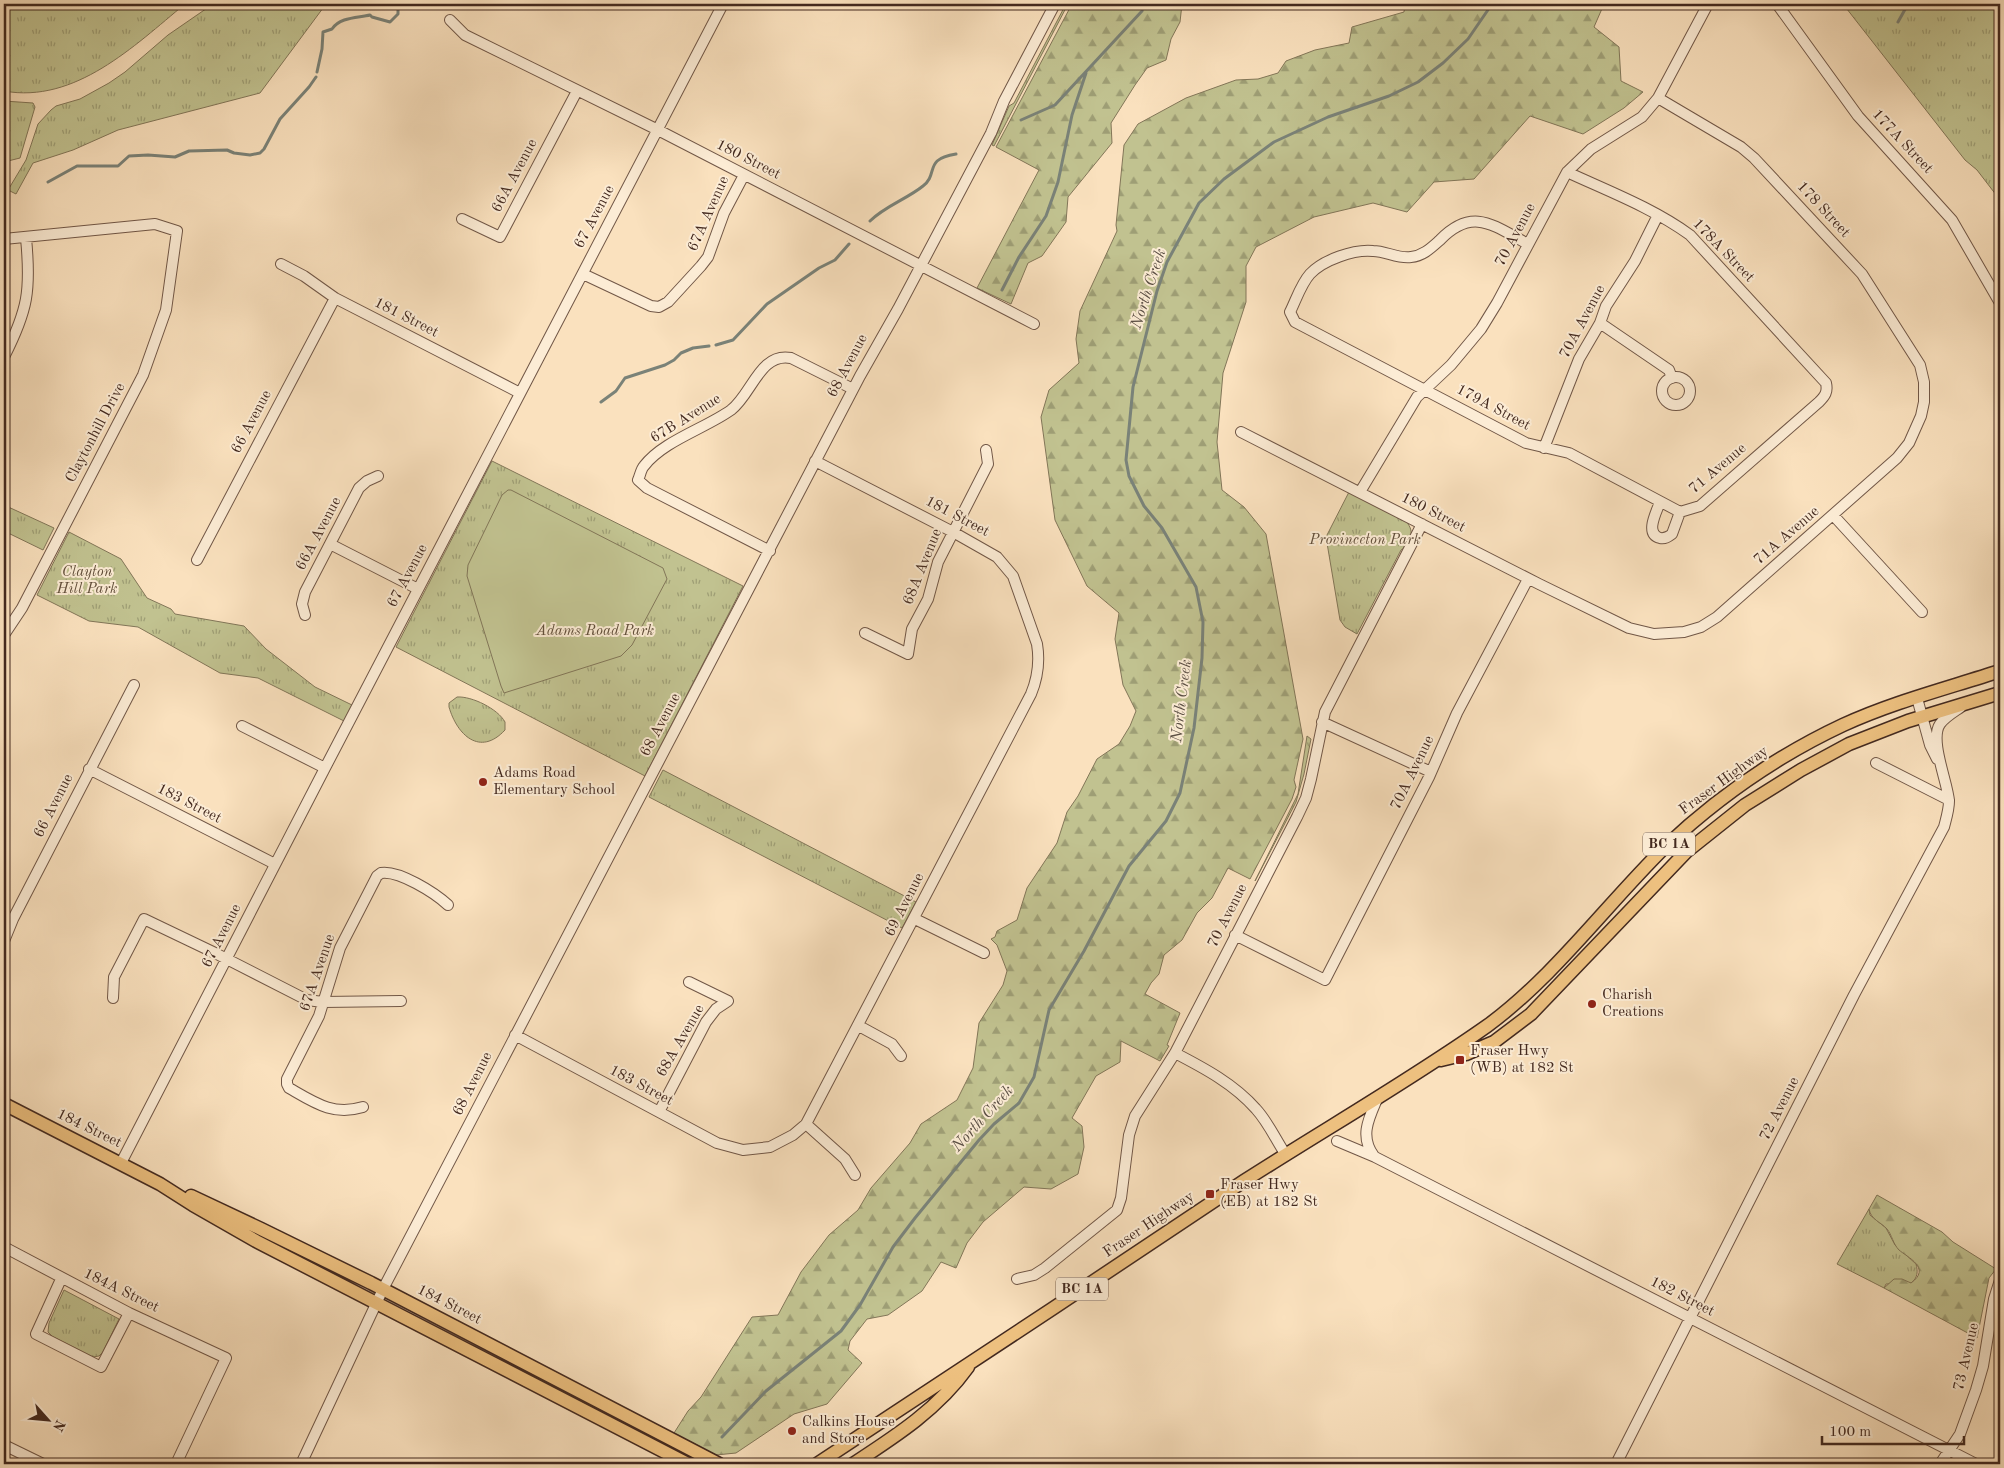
<svg xmlns="http://www.w3.org/2000/svg" width="2004" height="1468" font-family="'Old Standard TT',serif">
<defs>
<pattern id="grass-tufts" width="24" height="20" patternUnits="userSpaceOnUse" patternTransform="scale(1.25)"><rect width="24" height="20" fill="#c1c290"/><path d="M3 7l-1-3M5 7V3M7 7l1-3M15 17l-1-3M17 17v-4M19 17l1-3" fill="none" stroke="#9e9e75"/></pattern>
<pattern id="forest-firs" width="22" height="20" patternUnits="userSpaceOnUse" patternTransform="scale(1.25)"><rect width="22" height="20" fill="#c1c290"/><path d="M5 1l3.5 6h-7zM16 11l3.5 6h-7z" fill="#9e9e75"/></pattern>
</defs>
<rect width="100%" height="100%" fill="#fae1be"/>
<filter id="stains"><feTurbulence type="fractalNoise" baseFrequency=".004" numOctaves="4"/><feColorMatrix values="0 0 0 0 .2 0 0 0 0 .09 0 0 0 0 .02 0 0 0 .5 -.17"/></filter>
<radialGradient id="worn" r=".72"><stop offset=".6" stop-color="#630" stop-opacity="0"/><stop offset="1" stop-color="#630" stop-opacity=".3"/></radialGradient>
<!-- grass -->
<path fill="url(#grass-tufts)" stroke="#827658" d="M4 4H185C134 46 75 104 4 91Z
M213 4H326L260 93 118 130 73 150 33 163 16 194 8 190 26 160 38 124 51 110 56 106 80 99 109 83 125 72 168 35Z
M1066 4H1068L994 146 992 145 1009 106 1014 103Z
M1843 4H2000V127L1995 132 1997 153 2000 154V200L1977 170 1965 160Z
M4 101 33 103 35 107 20 158 4 162Z
M492 461 743 586 645 776 396 647Z
M1349 492 1404 520C1415 528 1413 543 1401 550L1357 634 1345 627 1340 620 1327 543V535Z
M4 505 54 528 43 550 4 531Z
M69 532 121 559 147 598 171 609 175 614 244 626 266 649 315 687 352 705 344 721 258 678 220 673 138 627 89 621 37 595Z
M457 697C472 696 498 709 505 722V730C480 757 457 735 449 707V703Z
M1307 736 1311 739 1304 774 1296 802 1255 881 1298 794Z
M663 770 916 902 902 928 649 797Z
M1869 1209 1870 1215 1886 1228 1895 1245 1916 1264C1918 1271 1918 1278 1911 1283L1886 1284 1884 1288 1837 1264Z
M64 1290 119 1319 103 1352 99 1356 93 1357 53 1337 48 1332 49 1323Z"/>
<!-- forest -->
<path fill="url(#forest-firs)" stroke="#827658" d="M1072 4H1182L1180 22 1171 39 1166 60 1147 68 1135 85 1111 123 1112 143 1068 197 1066 222 1042 256 1028 263 1011 304 977 288 1039 170 996 147Z
M1405 4H1604L1594 27 1619 47 1621 81 1643 92 1624 108 1583 134 1530 116 1474 179 1434 182 1407 212 1373 203 1314 217 1256 247 1246 266V302L1223 373 1217 442 1222 490 1244 507 1266 534 1303 739 1294 780 1296 787 1292 799 1250 879 1228 868 1212 898 1197 913 1182 940 1164 955 1159 974 1151 983 1145 994 1180 1013 1167 1045 1169 1046 1160 1061 1121 1041 1120 1062 1096 1076 1072 1118 1082 1126 1084 1147 1078 1174 1051 1189 1024 1187 983 1222 967 1243 956 1268 941 1262 922 1291 888 1315 867 1319 850 1341 848 1350 862 1363 827 1404 794 1414 736 1453 716 1455 674 1433 688 1411 701 1397 752 1317 778 1315 801 1272 829 1235 858 1210 871 1188 910 1143 921 1124 957 1100 973 1068 979 1023 1003 985 1007 971 997 945 991 939 995 937 997 931 1017 920 1027 888 1057 843 1067 812 1078 796 1097 759 1119 744 1130 726 1136 711 1123 685 1115 639 1119 613 1087 586 1055 520 1041 417 1049 390 1079 363 1076 339 1080 311 1117 231 1116 225 1124 145 1138 124 1186 98 1236 80 1258 79 1278 73 1286 61 1315 50 1349 43 1352 27 1404 12Z
M1877 1195 1942 1232 1953 1242 1996 1269 1989 1278 1977 1338 1884 1288 1894 1279H1902L1911 1283C1932 1268 1907 1257 1899 1250 1893 1244 1892 1235 1887 1229 1881 1222 1871 1220 1869 1209Z"/>
<!-- pitch -->
<path fill="#c1c290" stroke="#827658" d="M508 490H511L663 568 667 579 632 645 621 656 504 693 501 686 467 576 468 565 502 495Z"/>
<g fill="none" stroke-linecap="round" stroke-linejoin="round">
<!-- stream -->
<path stroke="#7a8278" stroke-width="3" d="M1898 22 1908 4
M317 72 322 49 323 32 332 29C340 17 357 18 370 15L372 17 390 22 398 14V8
M1021 120 1055 105 1142 11 1143 4
M48 182 77 166H118L129 156 148 155 175 157 189 151 227 150 234 153 250 155 260 153 264 149 280 119 309 87 316 77
M870 221C885 206 907 199 923 186 939 174 923 159 956 154
M1002 290 1019 257 1046 216 1058 182 1072 115 1086 73
M716 345 733 340 767 304 819 268 835 260 849 244
M601 402 616 391 625 378 665 365 674 360 681 353 693 348 709 346
M722 1437 766 1391 841 1331 860 1305 893 1247 915 1218 979 1140 994 1124 1019 1103 1034 1077 1049 1010 1084 951 1129 866 1166 821 1180 793 1194 728 1202 658 1203 622 1196 587 1162 528 1144 506 1129 476 1126 460 1133 387 1157 291 1167 262 1199 203 1224 179 1274 142 1328 117 1389 96 1418 82 1443 63 1468 39 1492 4"/>
<!-- minor casing -->
<g stroke="#715747" stroke-width="12">
<path id="minor" d="M1777 4 1858 116 1952 220 2000 303
M450 20 465 35 658 130 1034 324
M1567 172C1608 191 1653 208 1690 235L1826 383C1828 392 1825 396 1819 402L1700 506 1680 512
M462 219 500 237 577 91
M4 239 155 224 177 231 166 310 143 375 22 608 4 635
M1528 244C1494 226 1473 206 1440 240 1431 248 1423 256 1411 257 1398 259 1386 251 1373 251 1354 249 1323 260 1310 274 1301 284 1296 300 1290 312L1295 322 1526 443 1569 453 1680 512
M281 264 304 276 335 298 520 393
M583 274 651 306 659 307 668 302 701 266 708 257 724 213 744 175
M1600 323 1669 370 1672 378
M4 357C28 310 31 290 26 238
M1662 391a14 14 0 1 1 28 0a14 14 0 1 1-28 0Z
M1241 432 1539 584 1629 628 1654 634 1684 632 1701 627 1717 617 1897 458 1909 443 1921 416 1924 402V382L1920 365 1862 274 1754 158 1741 147 1658 98
M1544 448 1579 359 1600 323 1606 306 1635 261 1658 215
M1360 492 1417 397 1451 365 1481 329 1497 303 1567 172 1591 149 1642 117 1658 98 1708 4
M1660 502C1657 511 1644 534 1660 538 1665 539 1668 537 1672 534L1680 512
M1833 515 1922 612
M330 544 418 589
M770 551 647 488 638 480C640 476 641 469 644 466 663 441 706 428 731 410 752 394 760 352 791 358L853 389
M197 560 335 298
M305 615 302 604 305 592 359 488 367 481 378 476
M865 633 908 654 912 629 928 599 938 562 988 464 986 450
M1917 698 1930 745 1937 759
M1322 722 1431 772
M242 726 325 768
M1876 763 1949 800
M89 769 275 864
M915 919 984 953
M1235 935 1325 980 1429 777 1457 713 1528 579
M4 941 13 919 134 685
M113 998 114 977 144 919 215 953 307 1000 323 1002 401 1001
M859 1026 892 1044 901 1056
M515 1035 717 1143 743 1150 770 1147 793 1135 806 1124 1031 694C1038 677 1040 662 1037 644L1013 576 997 557 953 532 815 461
M1175 1053C1204 1068 1234 1084 1256 1109 1268 1122 1276 1140 1286 1155
M363 1107C333 1116 315 1103 289 1088L287 1084V1079L319 1016 340 948 377 876 381 873C399 870 435 893 448 905
M659 1112 706 1022 716 1009 728 1001 689 982
M806 1124 845 1159 855 1175
M1337 1141 1375 1157 1976 1464
M1374 1156C1359 1136 1369 1118 1378 1097
M121 1163 325 768 723 4
M4 1247 129 1313 226 1358 176 1464
M61 1279 36 1334 101 1367 129 1313
M1017 1279 1034 1275 1045 1268 1117 1210 1121 1198 1129 1135 1135 1116 1175 1053 1297 817 1306 798 1311 779 1325 712 1422 524
M4 1445 43 1464
M301 1464 383 1289 860 376 898 309 991 133 1004 101 1055 4
M1616 1464 1854 995 1944 827C1946 819 1949 810 1949 801 1948 783 1929 740 1940 724 1945 717 1954 712 1961 707
M1940 1464 1960 1434 1976 1390 1983 1366 1994 1299 2000 1280"/>
</g>
<!-- major casing -->
<g stroke="#43291f" stroke-width="15">
<path id="major" d="M1441 1060 1466 1054 1494 1042 1531 1014 1686 852 1745 805 1801 770 1849 744 1908 721 2000 693
M4 1104 160 1184 193 1205 256 1241 688 1464
M191 1196 261 1229 371 1283 719 1464
M817 1464C895 1412 974 1361 1052 1309 1116 1267 1180 1223 1244 1181 1325 1129 1409 1081 1487 1026 1553 978 1607 904 1665 847 1717 798 1779 755 1843 725 1893 702 1948 688 2000 671
M853 1464C896 1436 938 1409 968 1367"/>
</g>
<!-- minor -->
<use href="#minor" stroke="#fcecd5" stroke-width="10"/>
<!-- major -->
<use href="#major" stroke="#edc07f" stroke-width="12"/>
</g>
<!-- markers -->
<g fill="#8f2418" stroke="#fcecd5" stroke-width="2">
<circle cx="483" cy="782" r="5"/>
<circle cx="1592" cy="1004" r="5"/>
<rect x="1455" y="1055" width="10" height="10" rx="2.5"/>
<rect x="1205" y="1189" width="10" height="10" rx="2.5"/>
<circle cx="792" cy="1431" r="5"/>
</g>
<g text-anchor="middle" dominant-baseline="central" stroke-width="4" stroke-linejoin="round" paint-order="stroke">
<!-- shield labels -->
<g fill="#fcecd5" stroke="#7a6456" stroke-width="1">
<rect x="1643" y="832.5" width="52" height="23" rx="4"/>
<rect x="1056" y="1277.5" width="52" height="23" rx="4"/>
</g>
<g font-size="14" font-weight="bold" fill="#43291f">
<text x="1669" y="844">BC 1A</text>
<text x="1082" y="1289">BC 1A</text>
</g>
<!-- street labels -->
<g font-size="15" fill="#43291f" stroke="#fcecd5">
<text transform="translate(1902 142) rotate(47)">177A Street</text>
<text transform="translate(748 160) rotate(27)">180 Street</text>
<text transform="translate(515 176) rotate(-62)">66A Avenue</text>
<text transform="translate(1823 210) rotate(47)">178 Street</text>
<text transform="translate(709 214) rotate(-66)">67A Avenue</text>
<text transform="translate(595 217) rotate(-62)">67 Avenue</text>
<text transform="translate(1516 235) rotate(-62)">70 Avenue</text>
<text transform="translate(1723 251) rotate(46)">178A Street</text>
<text transform="translate(406 318) rotate(27)">181 Street</text>
<text transform="translate(1583 322) rotate(-62)">70A Avenue</text>
<text transform="translate(848 366) rotate(-62)">68 Avenue</text>
<text transform="translate(1493 408) rotate(28)">179A Street</text>
<text transform="translate(686 419) rotate(-32)">67B Avenue</text>
<text transform="translate(252 422) rotate(-62)">66 Avenue</text>
<text transform="translate(96 433) rotate(-62)">Claytonhill Drive</text>
<text transform="translate(1718 469) rotate(-40)">71 Avenue</text>
<text transform="translate(1433 513) rotate(27)">180 Street</text>
<text transform="translate(957 517) rotate(28)">181 Street</text>
<text transform="translate(319 534) rotate(-62)">66A Avenue</text>
<text transform="translate(1787 536) rotate(-41)">71A Avenue</text>
<text transform="translate(923 567) rotate(-68)">68A Avenue</text>
<text transform="translate(408 576) rotate(-62)">67 Avenue</text>
<text transform="translate(661 725) rotate(-62)">68 Avenue</text>
<text transform="translate(1413 773) rotate(-64)">70A Avenue</text>
<text transform="translate(1724 781) rotate(-36)">Fraser Highway</text>
<text transform="translate(189 804) rotate(27)">183 Street</text>
<text transform="translate(54 806) rotate(-63)">66 Avenue</text>
<text transform="translate(905 905) rotate(-63)">69 Avenue</text>
<text transform="translate(1228 916) rotate(-63)">70 Avenue</text>
<text transform="translate(222 936) rotate(-63)">67 Avenue</text>
<text transform="translate(318 973) rotate(-71)">67A Avenue</text>
<text transform="translate(681 1041) rotate(-60)">68A Avenue</text>
<text transform="translate(473 1084) rotate(-63)">68 Avenue</text>
<text transform="translate(641 1086) rotate(28)">183 Street</text>
<text transform="translate(1780 1109) rotate(-63)">72 Avenue</text>
<text transform="translate(89 1129) rotate(26)">184 Street</text>
<text transform="translate(1149 1225) rotate(-34)">Fraser Highway</text>
<text transform="translate(121 1291) rotate(26)">184A Street</text>
<text transform="translate(1682 1297) rotate(27)">182 Street</text>
<text transform="translate(449 1305) rotate(27)">184 Street</text>
<text transform="translate(1967 1357) rotate(-77)">73 Avenue</text>
</g>
<!-- park labels -->
<g font-size="15" font-style="italic" fill="#624f3b" stroke="#fcecd5">
<text x="1365" y="540">Provinceton Park</text>
<text x="87" y="572">Clayton<tspan x="87" dy="17">Hill Park</tspan></text>
<text x="595" y="631">Adams Road Park</text>
</g>
<!-- poi labels -->
<g font-size="15" fill="#43291f" stroke="#fcecd5" text-anchor="start">
<text x="493" y="773">Adams Road<tspan x="493" dy="17">Elementary School</tspan></text>
<text x="1602" y="995">Charish<tspan x="1602" dy="17">Creations</tspan></text>
<text x="1470" y="1051">Fraser Hwy<tspan x="1470" dy="17">(WB) at 182 St</tspan></text>
<text x="1220" y="1185">Fraser Hwy<tspan x="1220" dy="17">(EB) at 182 St</tspan></text>
<text x="802" y="1422">Calkins House<tspan x="802" dy="17">and Store</tspan></text>
</g>
<!-- water labels -->
<g font-size="16" font-style="italic" fill="#5a4e44" stroke="#fcecd5">
<text transform="translate(1149 289) rotate(-72)">North Creek</text>
<text transform="translate(1182 701) rotate(-83)">North Creek</text>
<text transform="translate(983 1119) rotate(-48)">North Creek</text>
</g>
</g>
<!-- margin -->
<rect width="2004" height="1468" fill="none" stroke="#fae1be" stroke-width="20"/>
<rect x="5" y="5" width="1994" height="1458" fill="none" stroke="#43291f" stroke-width="2.5"/>
<rect x="10" y="10" width="1984" height="1448" fill="none" stroke="#43291f"/>
<!-- north arrow -->
<g transform="translate(48 1420) rotate(117)" stroke="#fcecd5" stroke-width="4" paint-order="stroke">
<path d="M0-4L9 19L0 12L-9 19Z" fill="#43291f"/>
<text y="-8" font-size="14" font-weight="bold" text-anchor="middle" fill="#43291f">N</text>
</g>
<!-- scale -->
<path d="M1822 1436v8h142v-8" fill="none" stroke="#43291f" stroke-width="2.5"/>
<text x="1829" y="1436" font-size="15" fill="#43291f" stroke="#fcecd5" stroke-width="4" paint-order="stroke">100 m</text>
<rect width="100%" height="100%" filter="url(#stains)"/>
<rect width="100%" height="100%" fill="url(#worn)"/>
</svg>
